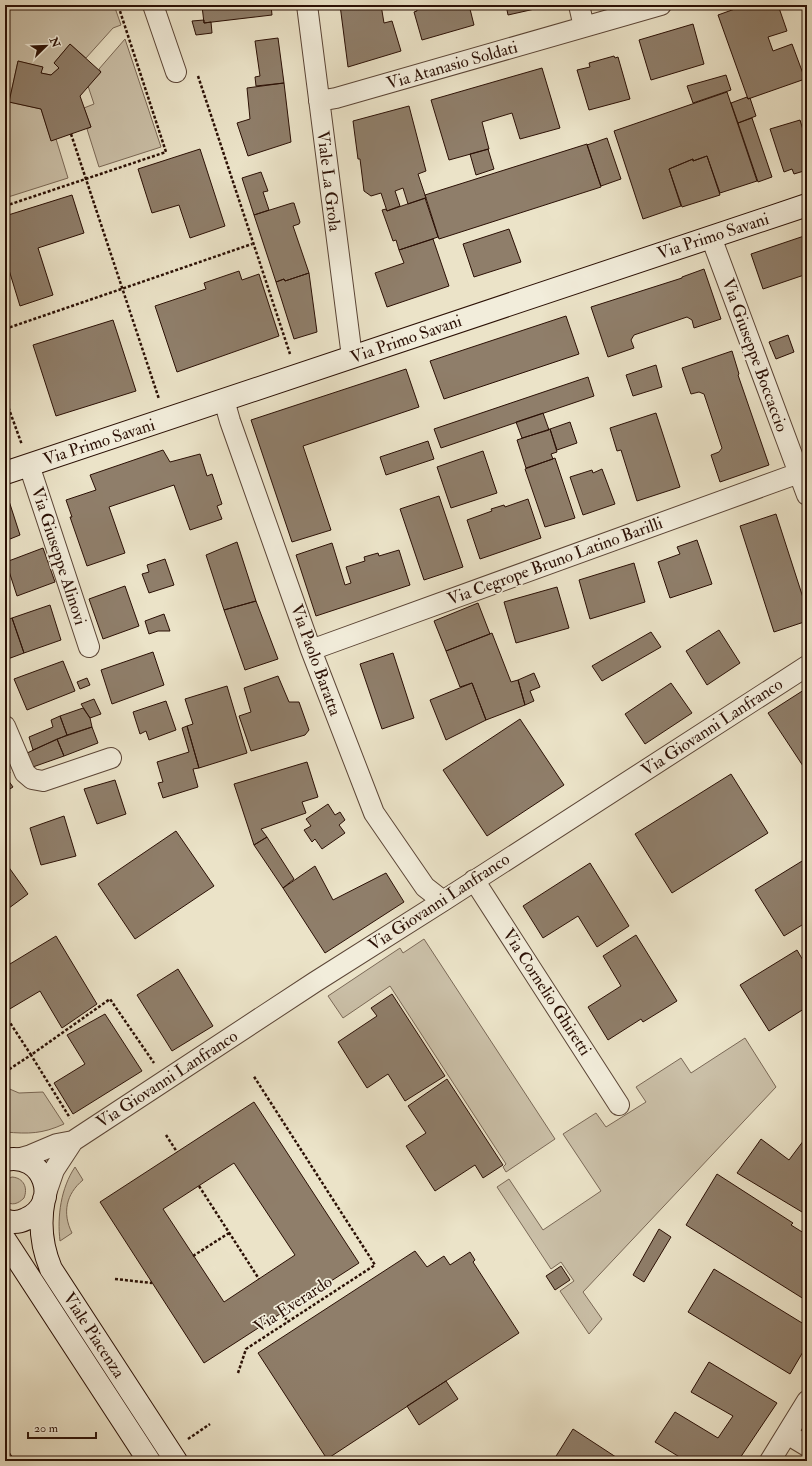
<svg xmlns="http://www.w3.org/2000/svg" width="812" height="1466" font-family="'IM FELL Double Pica',serif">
<rect width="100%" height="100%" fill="#ebe3c8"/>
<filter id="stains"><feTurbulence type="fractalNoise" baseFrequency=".005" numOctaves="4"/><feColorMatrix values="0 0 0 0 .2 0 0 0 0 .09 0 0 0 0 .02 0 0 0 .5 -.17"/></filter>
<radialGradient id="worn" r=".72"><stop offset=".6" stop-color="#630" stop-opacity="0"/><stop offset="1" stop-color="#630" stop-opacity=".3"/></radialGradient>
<!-- green -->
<path fill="#cabfa7" stroke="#7a6856" d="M5 5H114L121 25 113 28 86 58 70 44 54 63 59 68 51 75 41 73 42 67 18 61 9 102 41 109 51 140 56 139 68 178 5 198Z
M125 39 161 147 99 167 87 129 91 127 84 108 94 104 88 86 101 72 99 69Z
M424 939 555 1139 506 1172 503 1167 506 1164 390 986 343 1018 328 996 400 948 403 953Z
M745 1038 776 1087 583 1292 602 1319 589 1334 560 1291 574 1281 561 1262 551 1269 497 1187 509 1179 543 1230 601 1191 563 1134 596 1113 606 1127 646 1102 636 1087 681 1058 691 1073Z
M5 1087 19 1093 43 1092 64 1124C42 1134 29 1134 5 1132Z
M75 1167 83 1180C66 1194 62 1213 72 1233L60 1241C57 1216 61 1188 75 1167Z
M12 1177C24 1178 28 1188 24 1198 18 1204 12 1206 5 1201V1180Z"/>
<!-- building -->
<path fill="#8f7e6a" stroke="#2b1005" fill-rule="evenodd" d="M199 5H271L272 15 204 23 202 6 199 7Z
M340 5H381L384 23 392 21 401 51 348 67Z
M416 5H469L474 25 422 40 414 12 417 11Z
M506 5H548V6L508 15Z
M746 5H778L787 31 768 37 773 51 792 44 805 79 748 99 718 15Z
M204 20V23L211 22 212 33 196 35 192 21Z
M693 24 704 64 651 80 639 40Z
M278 38 284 83 256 86 255 77 260 76 255 41Z
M70 44 101 72 80 96 91 127 51 141 41 109 9 102 18 61 43 67 41 73 51 75 59 68 54 63Z
M614 56 615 58 618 57 630 99 589 110 577 70 590 67 589 63Z
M542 68 560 128 520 139 512 113 482 122 489 149 449 160 431 100Z
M726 75 731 90 693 103 687 86Z
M284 83 291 142 248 156 237 123 250 119 247 88Z
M727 92 757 181 720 193 707 156 693 161V159L669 169 681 206 643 219 614 131Z
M747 97 748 99 750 98 756 116 738 123 731 103Z
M409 106 426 171 418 174 426 198 408 204 403 188 395 191 400 206 387 211 381 193 371 196 364 191 360 159H358L353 121Z
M752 118 772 177 758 182 738 123Z
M800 120 807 143V170L794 174 792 169 784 172 770 129Z
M607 138 621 179 601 186 587 145Z
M587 144 601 187 439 239 425 195Z
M200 149 225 226 190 238 179 205 152 213 138 169Z
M488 149 494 169 476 175 470 154Z
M707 156 720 195 682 207 669 169 693 159V161Z
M261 172 268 191 263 192 269 210 254 215 242 178Z
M72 195 84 233 38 248 53 295 20 306 5 257V216Z
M425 198 438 237 399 250 396 240 393 241 382 210 386 209 387 211Z
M292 203H294L300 222 299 224 293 226 309 273 285 281 284 279 276 282 254 215Z
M509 229 521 262 474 277 463 244Z
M807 235V274L763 289 751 254Z
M433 239 449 286 387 307 375 273 404 263 399 250Z
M704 269 721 319 694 328 692 320 687 317 634 335 631 340 634 348 608 357 591 307 682 278V277Z
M239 271 242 280 259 274 279 336 177 372 155 306 206 289 204 283Z
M309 273 317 332 294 339 276 282 284 279 285 281Z
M566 316 579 354 444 399 430 361Z
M113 320 136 391 56 416 33 345Z
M788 335 794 352 776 359 769 342Z
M732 351 739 374 738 375 769 465 720 482 711 455 719 452 722 448 704 394 699 392 691 394 682 368Z
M656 365 662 387 633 396 626 375Z
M406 369 419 407 303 446 331 530 292 542 251 420Z
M588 377 594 396 441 448 434 429Z
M543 413 549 430 522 438 516 422Z
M656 413 680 487 637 501 621 450 617 451 610 428Z
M570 422 577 443 557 450 550 429Z
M550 429 557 452 551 454 553 459 526 468 517 440Z
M428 441 434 459 386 475 380 457Z
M163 450 170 462 200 454 207 476 212 474 222 504 217 506 222 519 190 530 174 485 109 507 125 553 87 566 70 517H72L66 500 96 490 90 475Z
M483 451 497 493 451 508 437 467Z
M555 458 575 518 545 527 525 469Z
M602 469 615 504 583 515 570 477 592 470 593 473Z
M439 496 463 567 424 580 400 509Z
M528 499 541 538 480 559 467 520 492 511 491 509 504 505 505 507Z
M9 501 20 535 5 541V502Z
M776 514 807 610V621L774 632 740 526Z
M697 540 712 584 670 598 658 562 680 554 677 547Z
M237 542 256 601 224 610 206 555Z
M332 543 345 585 351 583 346 567 365 561 364 557 378 553 379 556 399 550 410 585 316 616 296 555Z
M43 548 55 582 17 596 6 562Z
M165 559 174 585 149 593 142 574 149 572 147 565Z
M634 563 645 602 590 619 579 580Z
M125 586 139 626 103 639 89 599Z
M557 587 569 628 516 643 504 602Z
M256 601 278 659 245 670 224 610Z
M478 603 490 634 446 651 434 621Z
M50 605 61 640 24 653 12 618Z
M164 614 170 631H158L149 634 145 621Z
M12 618 24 653 5 660V621Z
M719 630 740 663 707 685 686 651Z
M651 632 661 647 602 681 592 666Z
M492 633 511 682 518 680 525 705 486 720 472 683 460 687 446 651Z
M153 652 164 685 112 704 101 670Z
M393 653 414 718 382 729 360 664Z
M63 661 75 691 27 710 14 679Z
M534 673 540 687 530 691 534 701 525 705 518 680Z
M278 676 289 702H299L309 730 305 735 251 751 239 716 251 712 244 688Z
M87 678 90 685 80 689 77 682Z
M472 683 486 720 446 740 430 700Z
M671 683 692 713 645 744 625 714Z
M227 686 247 753 199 768 187 726 193 724 185 699Z
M807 688V772L768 713Z
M94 699 101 714 90 718 81 704Z
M166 701 176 730 149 740 146 731 140 734 133 712Z
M83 708 90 718 92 727 67 735 60 716Z
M60 716 67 735 33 750 29 737 53 727 51 720Z
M520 719 564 785 487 836 443 770Z
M187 726 199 768 193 769 198 787 163 798 158 783 163 782 157 762 189 752 182 728Z
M92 727 98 743 64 756 57 739Z
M57 739 64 756 30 768 25 754Z
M307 762 318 797 302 802 306 813 261 829 267 837 254 845 234 784Z
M6 763 10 773 5 776 13 787 5 792V764Z
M731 774 768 833 672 893 635 834Z
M115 780 126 814 97 824 84 789Z
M328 804 335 815 340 812 345 820 339 825 345 833 322 849 315 839 312 842 304 830 311 826 306 819Z
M64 816 76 856 41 865 30 828Z
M176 831 214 886 135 939 98 884Z
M267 837 294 879 283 888 254 845Z
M807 858V922L784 936 755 890Z
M5 862 28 894 5 911Z
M590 863 629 926 597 947 578 916 543 938 523 906Z
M315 866 333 900 386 873 404 902 325 953 283 888Z
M636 935 677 1001 643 1022 641 1019 608 1040 588 1007 621 986 603 956Z
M56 936 97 1004 62 1028 40 991 8 1010 5 1005V967Z
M797 950 807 967V1007L769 1031 740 985Z
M178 969 213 1026 172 1051 137 995Z
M392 994 445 1076 405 1101 388 1074 367 1088 338 1042 377 1016 371 1008Z
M105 1014 142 1071 73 1114 54 1083 85 1064 67 1035Z
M447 1079 503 1165 483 1178 475 1165 435 1191 406 1146 426 1133 408 1106Z
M254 1102 359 1263 204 1363 100 1202ZM234 1163 295 1255 224 1302 163 1209Z
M807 1136V1215L737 1173 761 1139 789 1160Z
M717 1174 793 1223 791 1225 807 1235V1301L686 1225Z
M659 1229 671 1237 644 1282 633 1275Z
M415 1251 427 1267 444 1256 450 1265 470 1252 475 1260 473 1262 519 1333 327 1459 258 1353Z
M561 1266 570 1280 555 1290 546 1276Z
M714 1269 807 1326V1345L790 1374 688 1312Z
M709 1362 777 1403 738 1461H686L655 1442 675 1412 718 1438 733 1416 691 1392Z
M446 1381 458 1399 419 1425 407 1406Z
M573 1429 622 1461H553Z
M5 1446 15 1461H5Z"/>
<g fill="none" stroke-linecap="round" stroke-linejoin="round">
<!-- street casing -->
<g stroke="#5b4536" stroke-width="22">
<path id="street" d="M153 5 176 72
M307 5 352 357
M579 5 584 27
M319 101 336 98 661 5
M711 237 807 495
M224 400 230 421 311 650 374 813 425 887 443 901
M29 465 89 647
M311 650 799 473
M5 726 25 773 32 779 43 781 111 758
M474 880 619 1105
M17 1159 31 1155 57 1144 73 1141 315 982 443 901 807 666
M44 1199 54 1170 73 1141
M787 1434 807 1446
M770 1461 807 1401"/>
</g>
<!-- secondary casing -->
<g stroke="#2b1005" stroke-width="24">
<path id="secondary" d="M5 473 807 205
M5 1160C44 1151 62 1204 26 1219 20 1222 12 1223 5 1220
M44 1199C39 1223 41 1245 51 1269L176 1461
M5 1240 149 1461"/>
</g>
<!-- path -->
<path stroke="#2b1005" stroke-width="2.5" stroke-dasharray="3 2" stroke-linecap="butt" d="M198 76 290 354
M71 134 159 399
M5 206 166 152 118 5
M5 329 252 244
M5 398 22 445
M5 1015 31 1055 110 999 154 1063
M5 1072 31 1055 70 1118
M166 1135 177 1152
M199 1186 259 1279
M193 1256 229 1233
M115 1279 152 1283
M282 1313 288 1322
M238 1373 246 1349 375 1265 253 1075
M188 1439 210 1424"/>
<!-- street -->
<use href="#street" stroke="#f2eddb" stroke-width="20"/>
<!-- secondary -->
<use href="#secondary" stroke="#f2eddb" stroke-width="22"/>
</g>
<g text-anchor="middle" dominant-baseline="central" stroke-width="3.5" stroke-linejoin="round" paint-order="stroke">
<!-- street labels -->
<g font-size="17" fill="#2b1005" stroke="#f2eddb">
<text transform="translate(452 65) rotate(-16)">Via Atanasio Soldati</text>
<text transform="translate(329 181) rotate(83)">Viale La Grola</text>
<text transform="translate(713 236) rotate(-18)">Via Primo Savani</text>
<text transform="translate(406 339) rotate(-19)">Via Primo Savani</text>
<text transform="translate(755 355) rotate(70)">Via Giuseppe Boccaccio</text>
<text transform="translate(99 442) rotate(-18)">Via Primo Savani</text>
<text transform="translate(59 556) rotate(72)">Via Giuseppe Alinovi</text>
<text transform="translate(555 561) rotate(-20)">Via Cegrope Bruno Latino Barilli</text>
<text transform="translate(316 660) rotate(70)">Via Paolo Baratta</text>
<text transform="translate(712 727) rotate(-33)">Via Giovanni Lanfranco</text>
<text transform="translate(439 902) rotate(-33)">Via Giovanni Lanfranco</text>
<text transform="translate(547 992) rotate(57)">Via Cornelio Ghiretti</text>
<text transform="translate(167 1079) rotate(-33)">Via Giovanni Lanfranco</text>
<text transform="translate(293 1304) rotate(-33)">Via Everardo</text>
<text transform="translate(94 1335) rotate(57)">Viale Piacenza</text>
</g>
</g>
<!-- margin -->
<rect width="812" height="1466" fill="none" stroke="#ebe3c8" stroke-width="20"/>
<rect x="6" y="6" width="800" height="1454" fill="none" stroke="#2b1005" stroke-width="2"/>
<rect x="10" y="10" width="792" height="1446" fill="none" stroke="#2b1005"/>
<!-- north arrow -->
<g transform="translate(46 46) rotate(67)" stroke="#f2eddb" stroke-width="3" paint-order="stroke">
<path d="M0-3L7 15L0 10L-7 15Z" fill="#2b1005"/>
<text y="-6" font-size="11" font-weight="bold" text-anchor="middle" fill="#2b1005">N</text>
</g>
<!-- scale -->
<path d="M28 1432v6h68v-6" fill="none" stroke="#2b1005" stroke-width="2"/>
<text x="34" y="1432" font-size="12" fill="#2b1005" stroke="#f2eddb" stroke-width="3" paint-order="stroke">20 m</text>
<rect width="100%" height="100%" filter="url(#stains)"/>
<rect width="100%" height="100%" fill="url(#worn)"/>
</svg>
